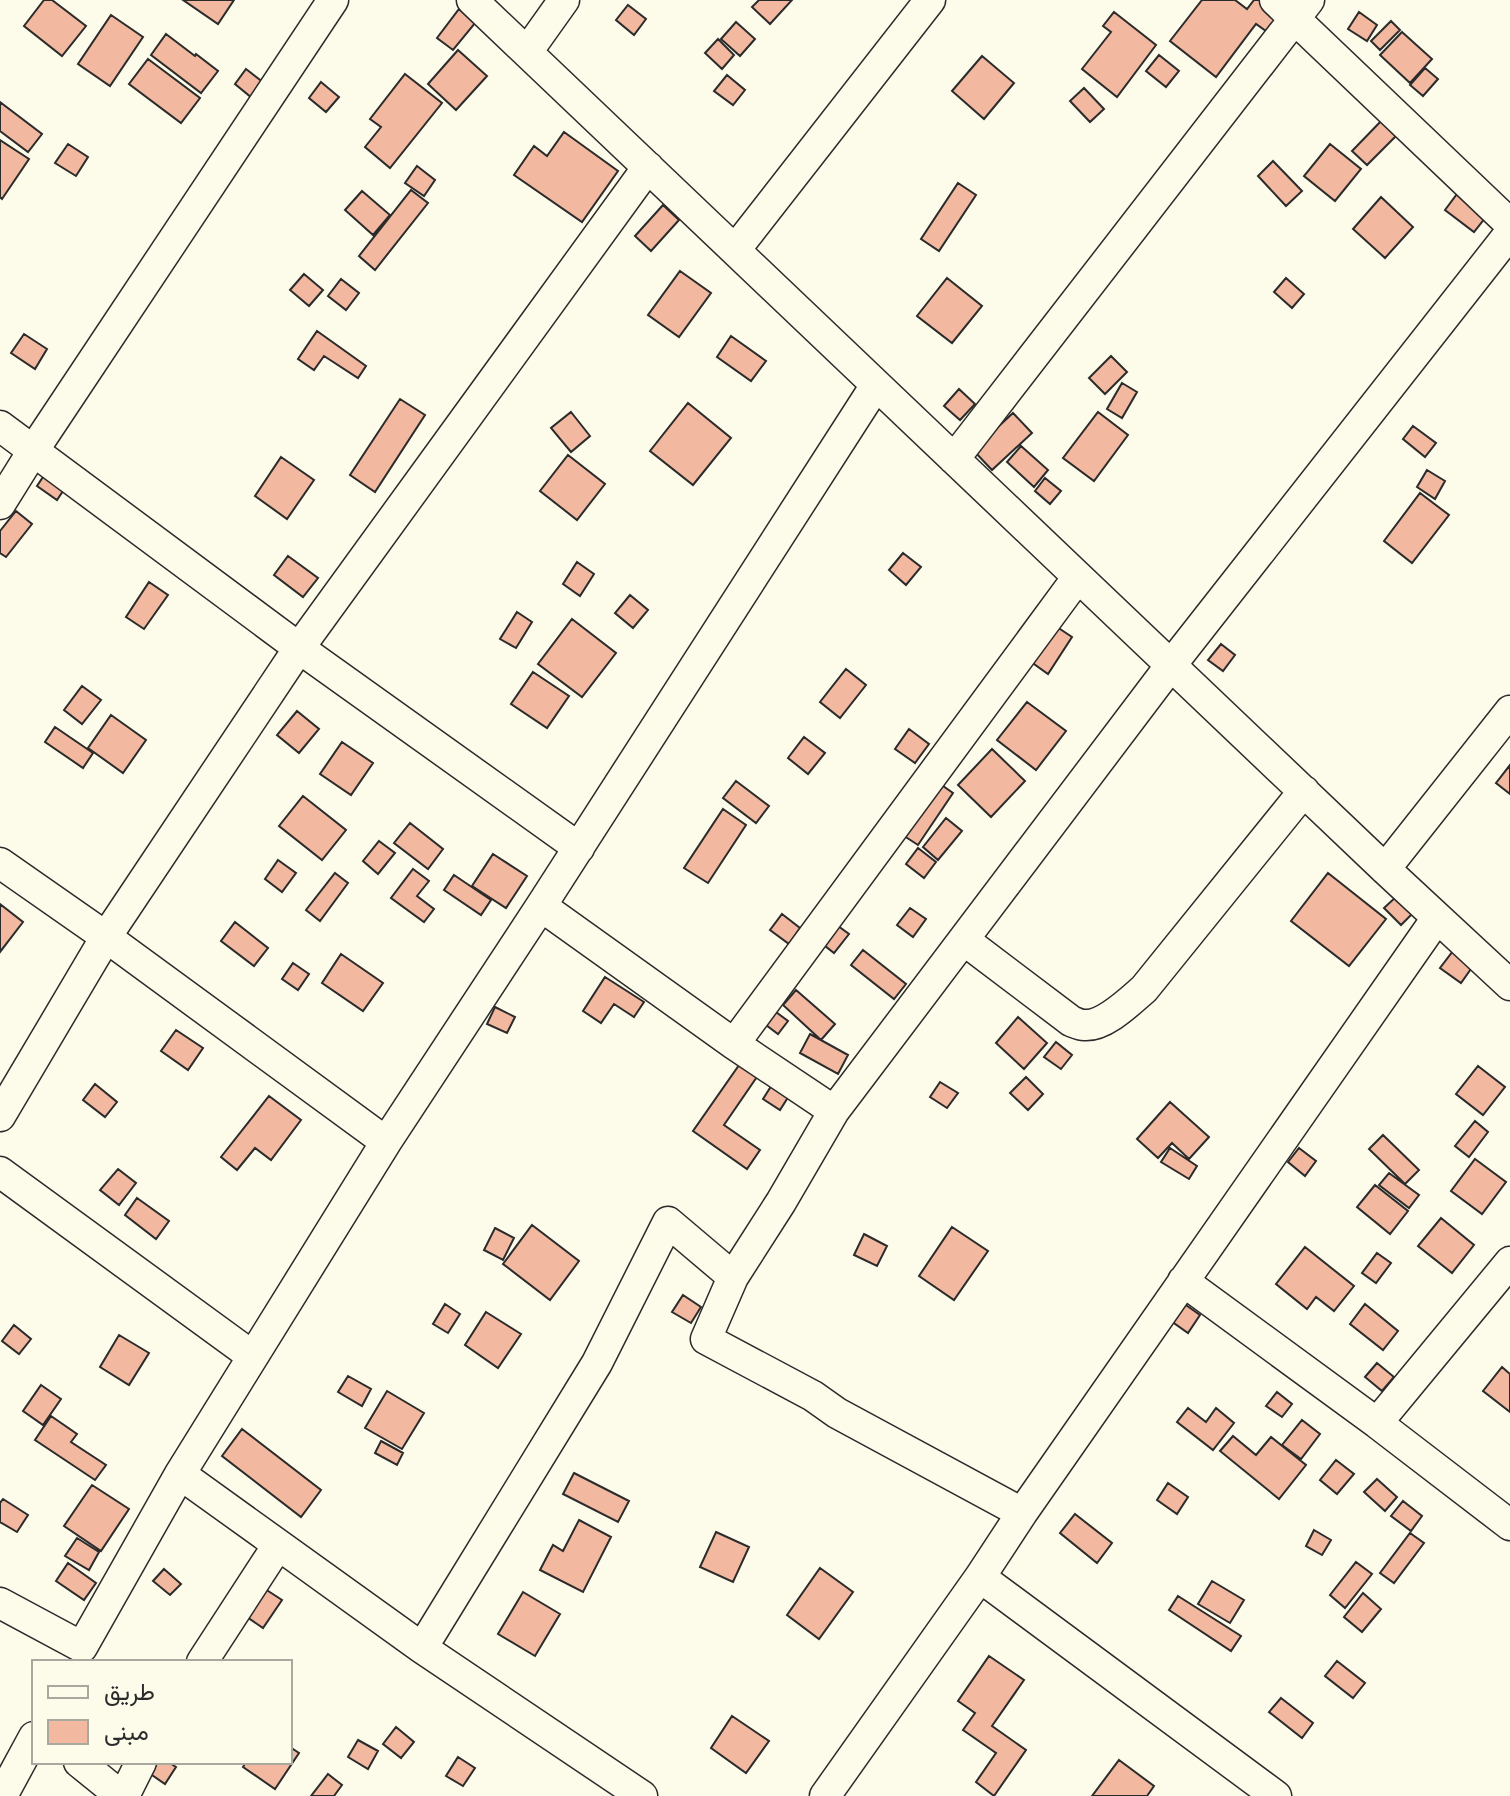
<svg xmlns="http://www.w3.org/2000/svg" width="1510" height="1796" font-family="'Varela Round',Vazirmatn,sans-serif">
<rect width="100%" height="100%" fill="#fdfbea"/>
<!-- building -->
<path fill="#f2b8a0" stroke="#2b2b2b" stroke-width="2" d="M44 0H52L86 26 62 56 24 26Z
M183 0H234L218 24Z
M759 0H792L770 24 752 7Z
M1202 0H1235L1247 9 1254 0H1277L1289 10 1270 34 1256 24 1216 77 1170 41Z
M628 5 646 19 634 35 616 20Z
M459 9 476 22 453 50 437 38Z
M1114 12 1156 45 1117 97 1082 69 1111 32 1103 26Z
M1359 12 1377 25 1367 41 1348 29Z
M111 15 143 37 110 86 78 64Z
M1391 21 1400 30 1380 50 1371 41Z
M736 22 755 39 740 56 721 39Z
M1402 32 1432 59 1410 83 1380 55Z
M166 34 195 56 196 54 218 71 201 93 151 55Z
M718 39 734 55 722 69 705 53Z
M458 50 487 76 456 110 428 84Z
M1159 55 1179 71 1166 87 1146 71Z
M982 56 1014 83 984 119 952 91Z
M148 59 200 98 181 123 129 84Z
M1425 68 1438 79 1423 96 1410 85Z
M246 69 264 83 252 98 235 84Z
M405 74 442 103 390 168 365 147 381 127 370 119Z
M727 75 745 90 733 105 714 91Z
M321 82 339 97 326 112 309 98Z
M1084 88 1104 109 1090 122 1070 101Z
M0 102 42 134 28 152 0 131Z
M1385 117 1400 132 1367 165 1352 151Z
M564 132 618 171 582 222 514 175 534 146 547 156Z
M0 140 29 159 2 199 0 197Z
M68 144 88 157 76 176 55 163Z
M1330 144 1361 169 1335 201 1304 176Z
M1273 161 1302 191 1286 206 1258 176Z
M417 166 435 180 424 196 405 183Z
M958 183 976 195 939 251 921 239Z
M411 190 428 203 375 270 359 256Z
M1460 190 1489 213 1474 232 1445 210Z
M362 191 390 215 373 235 345 210Z
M1381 197 1413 227 1385 258 1353 229Z
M663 205 679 220 651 251 635 236Z
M680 271 711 293 679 337 648 315Z
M304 274 323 290 309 306 290 290Z
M947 278 982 306 952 343 917 316Z
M1286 278 1304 294 1292 308 1274 292Z
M341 279 359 293 346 310 328 296Z
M317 331 366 366 358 378 324 356 314 370 298 359Z
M24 334 47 349 35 369 11 353Z
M731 336 766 361 751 381 717 357Z
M1111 356 1127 372 1105 394 1089 378Z
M1122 383 1137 392 1122 418 1107 409Z
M959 389 975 404 960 420 944 406Z
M400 399 425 415 375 492 350 475Z
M688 403 731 438 693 485 650 451Z
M571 412 590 436 571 452 551 428Z
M1098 412 1128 435 1094 481 1063 458Z
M1013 413 1032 433 992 470 973 450Z
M1413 426 1436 443 1425 457 1403 439Z
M1021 446 1048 470 1034 487 1007 462Z
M568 455 605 484 577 520 540 491Z
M281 457 314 480 287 519 255 496Z
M49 468 69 482 57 500 37 486Z
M1427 470 1445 481 1435 499 1417 487Z
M1045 478 1061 491 1050 504 1035 491Z
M1420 493 1449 515 1412 563 1384 541Z
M16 511 32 524 6 557 0 553V531Z
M903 553 921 567 906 585 889 570Z
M288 556 318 578 303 597 274 575Z
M577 562 594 574 580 596 563 584Z
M149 582 168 595 144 629 126 617Z
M630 595 648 610 633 628 615 613Z
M517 612 532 622 516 648 500 639Z
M572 619 616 653 582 697 538 664Z
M1051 623 1072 637 1048 674 1027 659Z
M1221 644 1235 655 1223 671 1208 660Z
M846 669 866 685 840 718 820 702Z
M533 672 569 696 547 728 511 704Z
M82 686 101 700 82 724 64 710Z
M1027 702 1066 731 1036 770 997 740Z
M297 711 319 729 299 753 277 735Z
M111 715 146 740 123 773 88 748Z
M55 727 93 753 83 768 45 742Z
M909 729 929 744 915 763 895 749Z
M804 737 825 753 808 774 788 758Z
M342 742 373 763 351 795 320 774Z
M992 749 1025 781 991 817 958 785Z
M1510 765V794L1496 783Z
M933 779 953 793 918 845 898 832Z
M736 781 769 806 756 823 723 798Z
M303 796 346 830 322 860 279 826Z
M723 809 746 825 708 883 684 868Z
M946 818 962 831 938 860 923 847Z
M410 823 443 849 428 869 394 843Z
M379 841 395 853 378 874 363 861Z
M918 848 936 862 924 878 906 864Z
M493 854 527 876 506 908 472 886Z
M278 860 296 873 282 892 265 879Z
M413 869 429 881 417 896 434 909 424 922 391 898Z
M335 873 348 883 320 921 306 910Z
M1328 873 1386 919 1349 966 1291 921Z
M454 875 491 900 481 915 444 890Z
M1399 894 1416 910 1401 925 1384 908Z
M0 904 23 922 0 952Z
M910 908 926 919 913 937 897 925Z
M782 914 800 928 789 944 770 930Z
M235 922 268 948 254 966 221 941Z
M834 923 849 934 834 953 820 942Z
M863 950 906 984 894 999 851 965Z
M1453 951 1473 966 1461 983 1440 968Z
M341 954 383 983 363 1011 322 983Z
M293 963 309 974 298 990 282 979Z
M605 977 644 1002 634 1017 614 1004 601 1023 583 1011Z
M796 990 835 1024 821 1040 783 1005Z
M495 1007 515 1017 507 1033 487 1024Z
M772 1009 788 1021 778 1034 762 1022Z
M1018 1017 1047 1043 1024 1069 996 1043Z
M176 1030 203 1048 188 1070 161 1051Z
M810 1034 848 1055 838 1074 800 1053Z
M1056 1042 1072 1055 1061 1069 1044 1057Z
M744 1058 761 1071 724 1125 760 1150 747 1169 693 1131Z
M1478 1066 1505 1087 1483 1115 1456 1094Z
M1026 1077 1043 1094 1028 1110 1010 1093Z
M775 1080 792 1091 780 1110 763 1099Z
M940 1082 958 1093 947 1108 930 1097Z
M95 1084 117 1102 105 1117 83 1100Z
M269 1096 301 1120 271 1160 255 1148 237 1170 221 1157Z
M1170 1102 1209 1137 1189 1159 1172 1143 1158 1158 1137 1139Z
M1475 1121 1488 1132 1469 1157 1455 1146Z
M1383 1135 1419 1170 1405 1184 1369 1149Z
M1170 1148 1197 1166 1189 1179 1161 1162Z
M1299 1148 1316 1161 1305 1176 1288 1162Z
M1475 1159 1506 1182 1482 1214 1451 1191Z
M118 1169 136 1183 119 1205 100 1190Z
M1389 1173 1419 1195 1409 1208 1379 1185Z
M1375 1185 1408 1211 1390 1234 1357 1207Z
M137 1198 169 1221 156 1239 125 1215Z
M1441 1218 1474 1245 1452 1273 1418 1246Z
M532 1225 579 1261 550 1300 503 1264Z
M952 1227 988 1251 954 1300 919 1276Z
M495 1228 514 1238 503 1260 484 1250Z
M864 1234 887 1246 877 1266 854 1255Z
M1305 1247 1354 1286 1334 1311 1316 1297 1307 1309 1276 1284Z
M1377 1253 1391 1263 1376 1283 1362 1273Z
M683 1295 701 1307 691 1323 672 1312Z
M1183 1303 1200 1315 1188 1333 1171 1321Z
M445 1304 460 1314 448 1333 433 1324Z
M1365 1304 1398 1331 1383 1350 1350 1324Z
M486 1312 521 1334 498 1368 465 1345Z
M14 1325 31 1339 19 1354 2 1341Z
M119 1335 149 1353 129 1385 100 1367Z
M1377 1363 1394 1377 1382 1391 1365 1377Z
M1502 1367 1510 1374V1412L1483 1391Z
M348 1376 371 1389 362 1406 338 1392Z
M41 1385 61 1399 43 1425 23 1411Z
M387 1391 424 1413 402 1449 365 1428Z
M1277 1392 1292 1404 1282 1417 1266 1406Z
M1188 1408 1206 1422 1216 1408 1234 1423 1213 1450 1177 1422Z
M51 1416 77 1434 71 1442 106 1465 95 1480 35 1440Z
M1302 1420 1320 1434 1301 1459 1282 1445Z
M242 1429 321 1490 301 1517 222 1456Z
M1233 1436 1256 1455 1271 1437 1306 1465 1279 1499 1220 1451Z
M381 1441 403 1453 397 1465 375 1453Z
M1336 1460 1354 1474 1337 1494 1320 1480Z
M574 1473 629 1501 618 1522 563 1494Z
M1377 1479 1397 1497 1385 1511 1364 1492Z
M1168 1483 1188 1497 1177 1514 1157 1500Z
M92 1485 129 1509 101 1551 64 1526Z
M3 1499 28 1515 17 1532 0 1522V1503Z
M1403 1501 1422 1516 1411 1531 1391 1516Z
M1075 1514 1112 1543 1097 1563 1060 1533Z
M579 1520 611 1537 583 1592 540 1570 553 1545 563 1551Z
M1314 1530 1331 1540 1322 1555 1306 1546Z
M716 1532 749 1547 733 1582 700 1567Z
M1410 1533 1424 1543 1394 1583 1380 1573Z
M77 1538 99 1552 89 1570 65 1556Z
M1356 1562 1372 1574 1345 1608 1330 1595Z
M68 1563 96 1583 84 1600 56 1581Z
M820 1568 853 1592 819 1639 787 1615Z
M164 1569 181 1584 170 1595 153 1581Z
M1212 1581 1244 1600 1230 1623 1198 1604Z
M262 1587 282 1600 263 1628 244 1615Z
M523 1592 560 1614 535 1656 498 1634Z
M1363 1593 1381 1609 1362 1632 1344 1617Z
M1178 1596 1241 1636 1231 1651 1169 1610Z
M989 1656 1024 1680 992 1726 1026 1750 994 1796 976 1782 996 1753 963 1730 975 1713 958 1701Z
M1337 1661 1365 1683 1353 1698 1325 1676Z
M1281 1698 1313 1723 1302 1738 1269 1712Z
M732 1716 769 1741 746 1773 711 1748Z
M396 1727 414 1742 401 1758 383 1744Z
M358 1740 378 1751 368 1769 348 1757Z
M290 1747 299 1753 275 1789 243 1767 246 1762H290Z
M458 1757 475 1768 463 1786 446 1776Z
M1119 1760 1154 1786 1147 1796H1092Z
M156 1762H168L176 1767 165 1784 149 1773Z
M328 1774 342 1785 334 1796H311Z"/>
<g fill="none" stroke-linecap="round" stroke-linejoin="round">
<!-- minor casing -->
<g stroke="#2b2b2b" stroke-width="33">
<path id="minor" d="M472 0 1385 869 1510 985
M1275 0 1510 224
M527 52 564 0
M735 250 930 0
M0 426 299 648 579 848
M954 459 1309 0
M0 504 33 451 333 0
M0 863 106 937 386 1142
M1385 869 1510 711
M541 906 734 1044 834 1111
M964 940 1071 1021C1076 1023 1080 1025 1084 1025 1104 1027 1130 1001 1144 989L1304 791
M734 1044 1078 577
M0 1116 106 937 299 648 648 167
M0 1172 252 1356
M733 1277 706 1339 813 1396 837 1413 1022 1513
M1183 1281 1377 1423 1510 1525
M1377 1423 1510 1262
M180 1474 422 1648 642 1796
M980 1577 1276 1796
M0 1603 82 1647 180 1474 386 1142 541 906 876 385
M422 1648 597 1363 668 1222 733 1277 781 1202 834 1111 1171 665 1510 233
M202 1662 278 1545
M79 1762 121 1796
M2 1796 34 1737
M124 1796 141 1762
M825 1796 980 1577 1022 1513 1437 918"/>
</g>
<!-- minor -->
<use href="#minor" stroke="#fdfbea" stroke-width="30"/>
</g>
<!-- legend -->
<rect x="32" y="1660" width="260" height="104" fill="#fdfbea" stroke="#a9a89e" stroke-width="2"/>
<rect x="48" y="1686" width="40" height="12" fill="#fdfbea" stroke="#a9a89e" stroke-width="2"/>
<text x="104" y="1700" font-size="24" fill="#2b2b2b">طريق</text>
<rect x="48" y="1720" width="40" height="24" fill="#f2b8a0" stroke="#a9a89e" stroke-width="2"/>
<text x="104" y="1740" font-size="24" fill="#2b2b2b">مبنى</text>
</svg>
